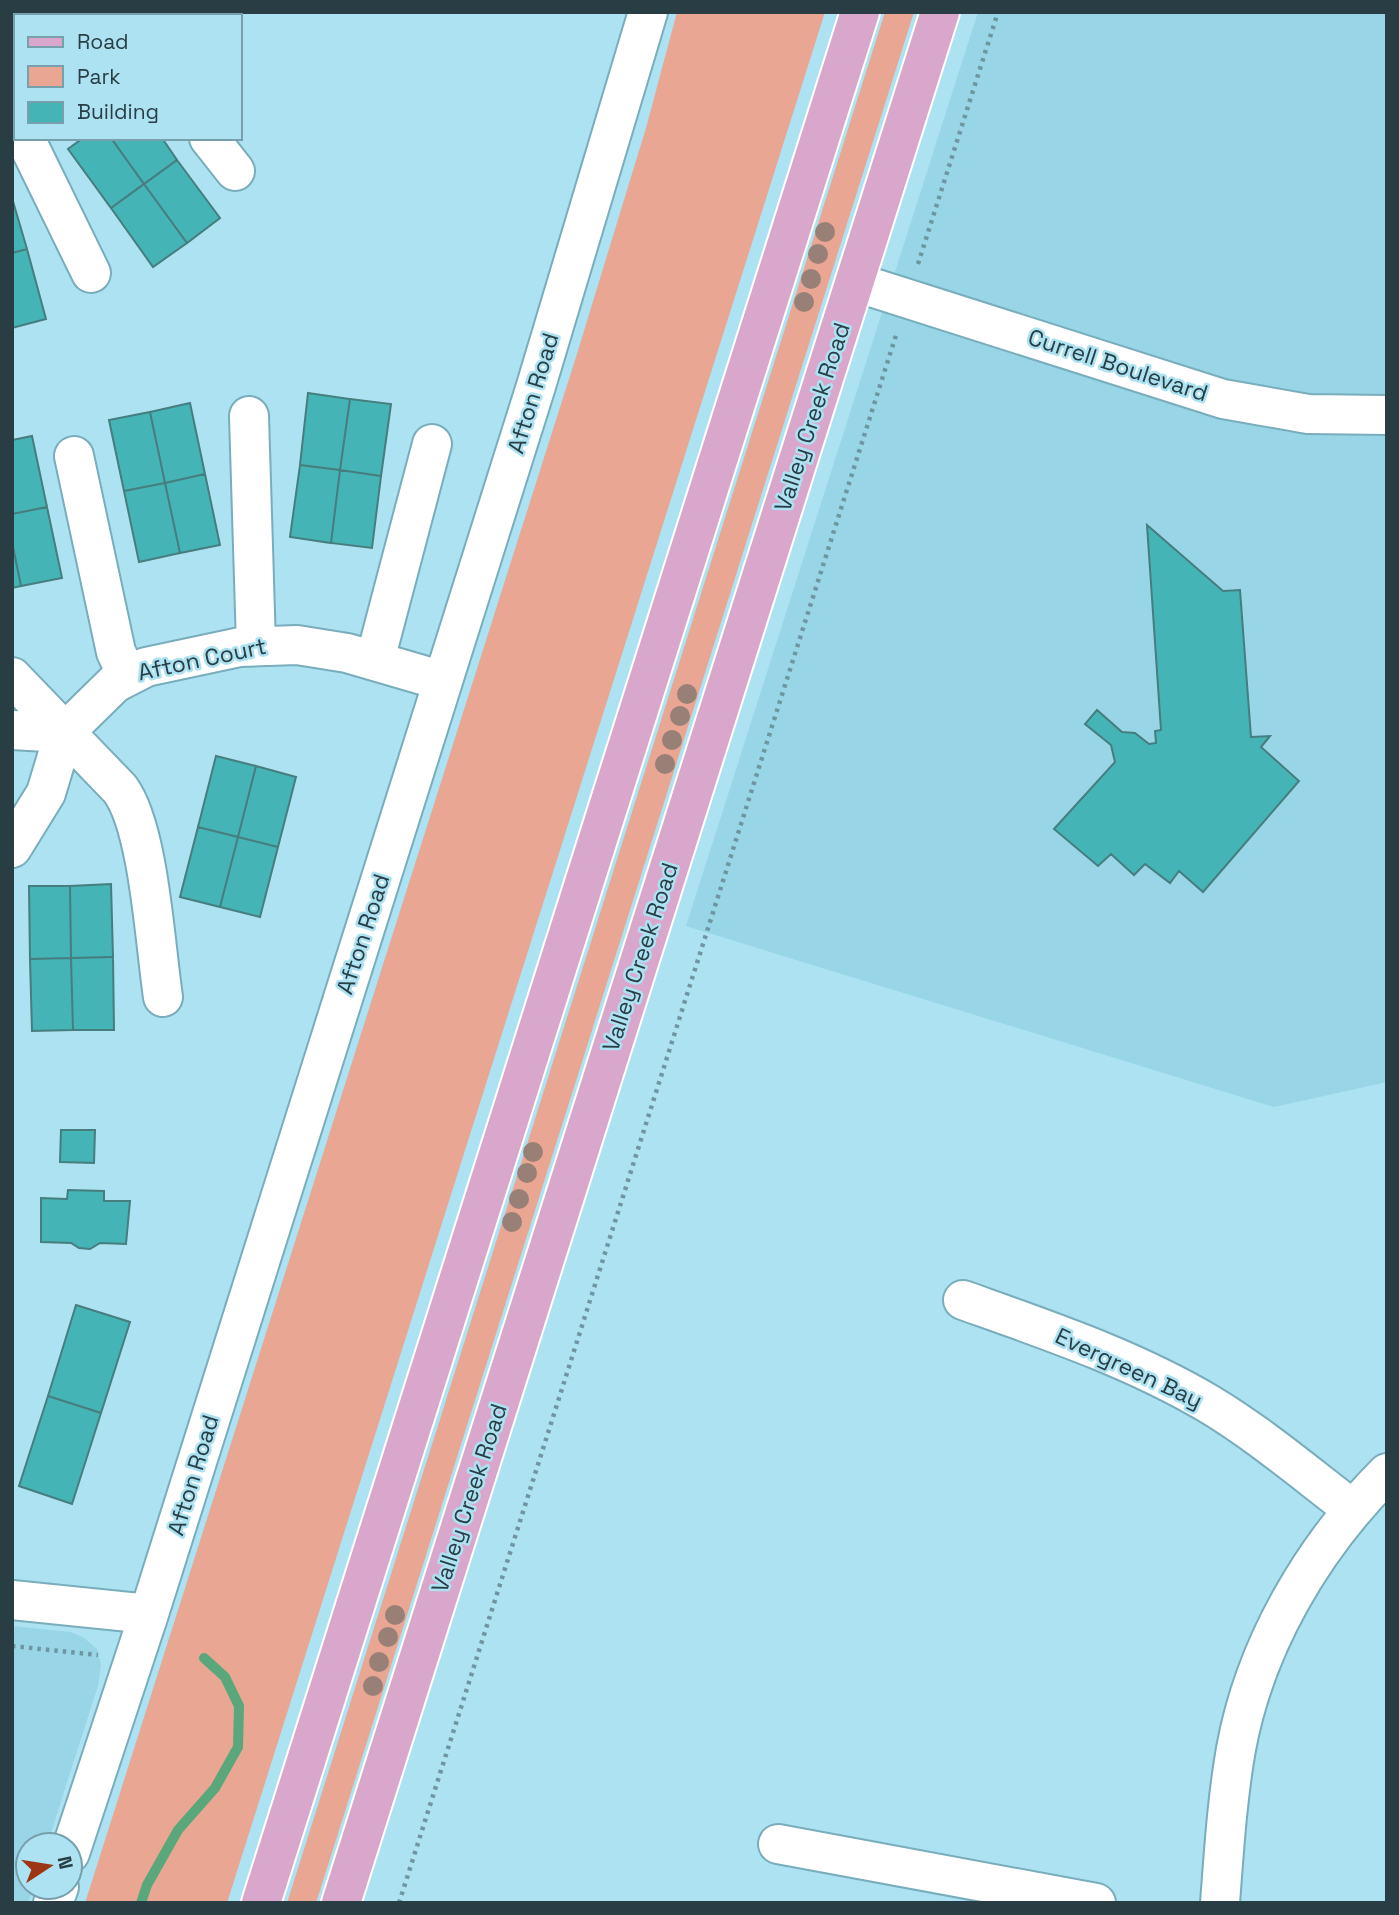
<svg xmlns="http://www.w3.org/2000/svg" width="1399" height="1915" font-family="'Space Grotesk',sans-serif">
<rect width="100%" height="100%" fill="#ade2f2"/>
<!-- built -->
<path fill="#98d6e7" d="M978 12H1387V1082L1274 1107 686 926Z
M12 1626 70 1632 83 1637 97 1649 101 1665 98 1686 47 1845H28V1887H33L28 1903H12Z"/>
<!-- green -->
<path fill="#e9a692" d="M677 12H825L227 1903H85L576 357 646 128Z
M885 12H914L316 1903H287Z"/>
<g fill="none" stroke-linecap="round" stroke-linejoin="round">
<!-- stream -->
<path stroke="#5ba77c" stroke-width="10" d="M141 1903 147 1885 178 1830 215 1788 238 1747 239 1706 225 1677 204 1658"/>
</g>
<!-- building -->
<path fill="#45b4b7" stroke="#467d7e" stroke-width="2" d="M83 138H111L144 184 111 208 68 149Z
M111 138H162L177 160 144 184Z
M177 160 220 218 187 243 144 184Z
M144 184 187 243 153 267 111 208Z
M12 198 27 249 12 253Z
M27 249 46 319 12 328V253Z
M308 393 350 399 340 470 300 465Z
M350 399 391 404 381 476 340 470Z
M190 403 205 474 165 483 150 412Z
M150 412 165 483 124 491 109 420Z
M32 436 47 507 12 514V440Z
M300 465 340 470 331 543 290 537Z
M340 470 381 476 372 548 331 543Z
M205 474 220 545 180 553 165 483Z
M165 483 180 553 139 562 124 491Z
M47 507 62 578 21 586 12 542V514Z
M1147 525 1223 591 1240 590 1251 737 1270 736 1261 747 1299 781 1203 892 1179 871 1170 883 1145 864 1134 875 1111 854 1098 866 1054 829 1115 762 1111 745 1085 724 1097 710 1122 732 1135 733 1149 744 1156 743 1155 731 1161 730Z
M12 542 21 586 12 588Z
M216 756 256 766 238 837 198 827Z
M256 766 296 777 278 847 238 837Z
M198 827 238 837 220 907 180 897Z
M238 837 278 847 260 917 220 907Z
M111 884 113 957 71 958 70 886Z
M29 886H70L71 958 30 959Z
M113 957 114 1030H73L71 958Z
M71 958 73 1030 32 1031 30 959Z
M61 1130H95L94 1163 60 1162Z
M68 1190 104 1191V1201H130L126 1244 100 1243 90 1249 79 1248 71 1243 41 1242V1198L67 1199Z
M76 1305 130 1322 101 1413 48 1396Z
M48 1396 101 1413 72 1504 19 1486Z"/>
<g fill="none" stroke-linecap="round" stroke-linejoin="round">
<!-- minor casing -->
<g stroke="#79adbc" stroke-width="42">
<path id="minor" d="M72 16 75 12
M12 60 16 58
M25 138 91 273
M209 138 235 171
M855 282 1223 399 1308 414 1387 415
M249 416 256 645
M74 456 116 652 127 675
M375 660 432 444
M12 677 120 789C149 828 155 944 163 997
M12 730 64 733
M12 848 46 793 64 733 115 683 146 667 240 647 297 645 347 653 443 681
M963 1300C1047 1330 1131 1358 1209 1404 1259 1434 1305 1473 1351 1508
M12 1600 149 1614
M778 1844 1096 1903
M70 1853 149 1614 536 386 648 12
M53 1903 59 1887
M1220 1903C1224 1851 1227 1800 1236 1749 1255 1645 1313 1547 1387 1473"/>
</g>
<!-- major casing -->
<g stroke="#fff" stroke-width="42">
<path id="major" d="M261 1903 860 12
M341 1903 940 12"/>
</g>
<!-- path -->
<path stroke="#6f95a0" stroke-width="4.5" stroke-dasharray="3.5 5" stroke-linecap="butt" d="M918 264 998 12
M12 1646 98 1655
M399 1903 897 332"/>
<!-- minor -->
<use href="#minor" stroke="#fff" stroke-width="38"/>
<!-- major -->
<use href="#major" stroke="#d9a7cb" stroke-width="38"/>
</g>
<!-- trees -->
<g fill="#998076">
<circle cx="825" cy="232" r="10"/>
<circle cx="818" cy="254" r="10"/>
<circle cx="811" cy="279" r="10"/>
<circle cx="804" cy="302" r="10"/>
<circle cx="687" cy="694" r="10"/>
<circle cx="680" cy="716" r="10"/>
<circle cx="672" cy="740" r="10"/>
<circle cx="665" cy="764" r="10"/>
<circle cx="533" cy="1152" r="10"/>
<circle cx="527" cy="1173" r="10"/>
<circle cx="519" cy="1199" r="10"/>
<circle cx="512" cy="1222" r="10"/>
<circle cx="395" cy="1615" r="10"/>
<circle cx="388" cy="1637" r="10"/>
<circle cx="379" cy="1662" r="10"/>
<circle cx="373" cy="1686" r="10"/>
</g>
<g text-anchor="middle" dominant-baseline="central" stroke-width="5" stroke-linejoin="round" paint-order="stroke">
<!-- street labels -->
<g font-size="23" fill="#283e44" stroke="#ade2f2">
<text transform="translate(1118 365) rotate(18)">Currell Boulevard</text>
<text transform="translate(533 393) rotate(-73)">Afton Road</text>
<text transform="translate(812 417) rotate(-72)">Valley Creek Road</text>
<text transform="translate(202 659) rotate(-12)">Afton Court</text>
<text transform="translate(363 934) rotate(-72)">Afton Road</text>
<text transform="translate(640 957) rotate(-72)">Valley Creek Road</text>
<text transform="translate(1129 1368) rotate(25)">Evergreen Bay</text>
<text transform="translate(193 1475) rotate(-73)">Afton Road</text>
<text transform="translate(469 1498) rotate(-72)">Valley Creek Road</text>
</g>
</g>
<!-- border -->
<rect width="1399" height="1915" fill="none" stroke="#283e44" stroke-width="28"/>
<!-- legend -->
<rect x="14" y="14" width="228" height="126" fill="#ade2f2" stroke="#78a0ac" stroke-width="2"/>
<rect x="28" y="37" width="35" height="10" fill="#d9a7cb" stroke="#78a0ac" stroke-width="2"/>
<text x="77" y="49" font-size="21" fill="#283e44">Road</text>
<rect x="28" y="66" width="35" height="21" fill="#e9a692" stroke="#78a0ac" stroke-width="2"/>
<text x="77" y="84" font-size="21" fill="#283e44">Park</text>
<rect x="28" y="102" width="35" height="21" fill="#45b4b7" stroke="#78a0ac" stroke-width="2"/>
<text x="77" y="119" font-size="21" fill="#283e44">Building</text>
<!-- north arrow -->
<g transform="translate(49 1866) rotate(78)"><circle r="33" fill="#ade2f2" stroke="#78a0ac" stroke-width="2"/>
<path d="M0-5L12 26L0 18L-12 26Z" fill="#9d3614"/>
<text y="-10" font-size="19" font-weight="bold" text-anchor="middle" fill="#283e44">N</text>
</g>
</svg>
